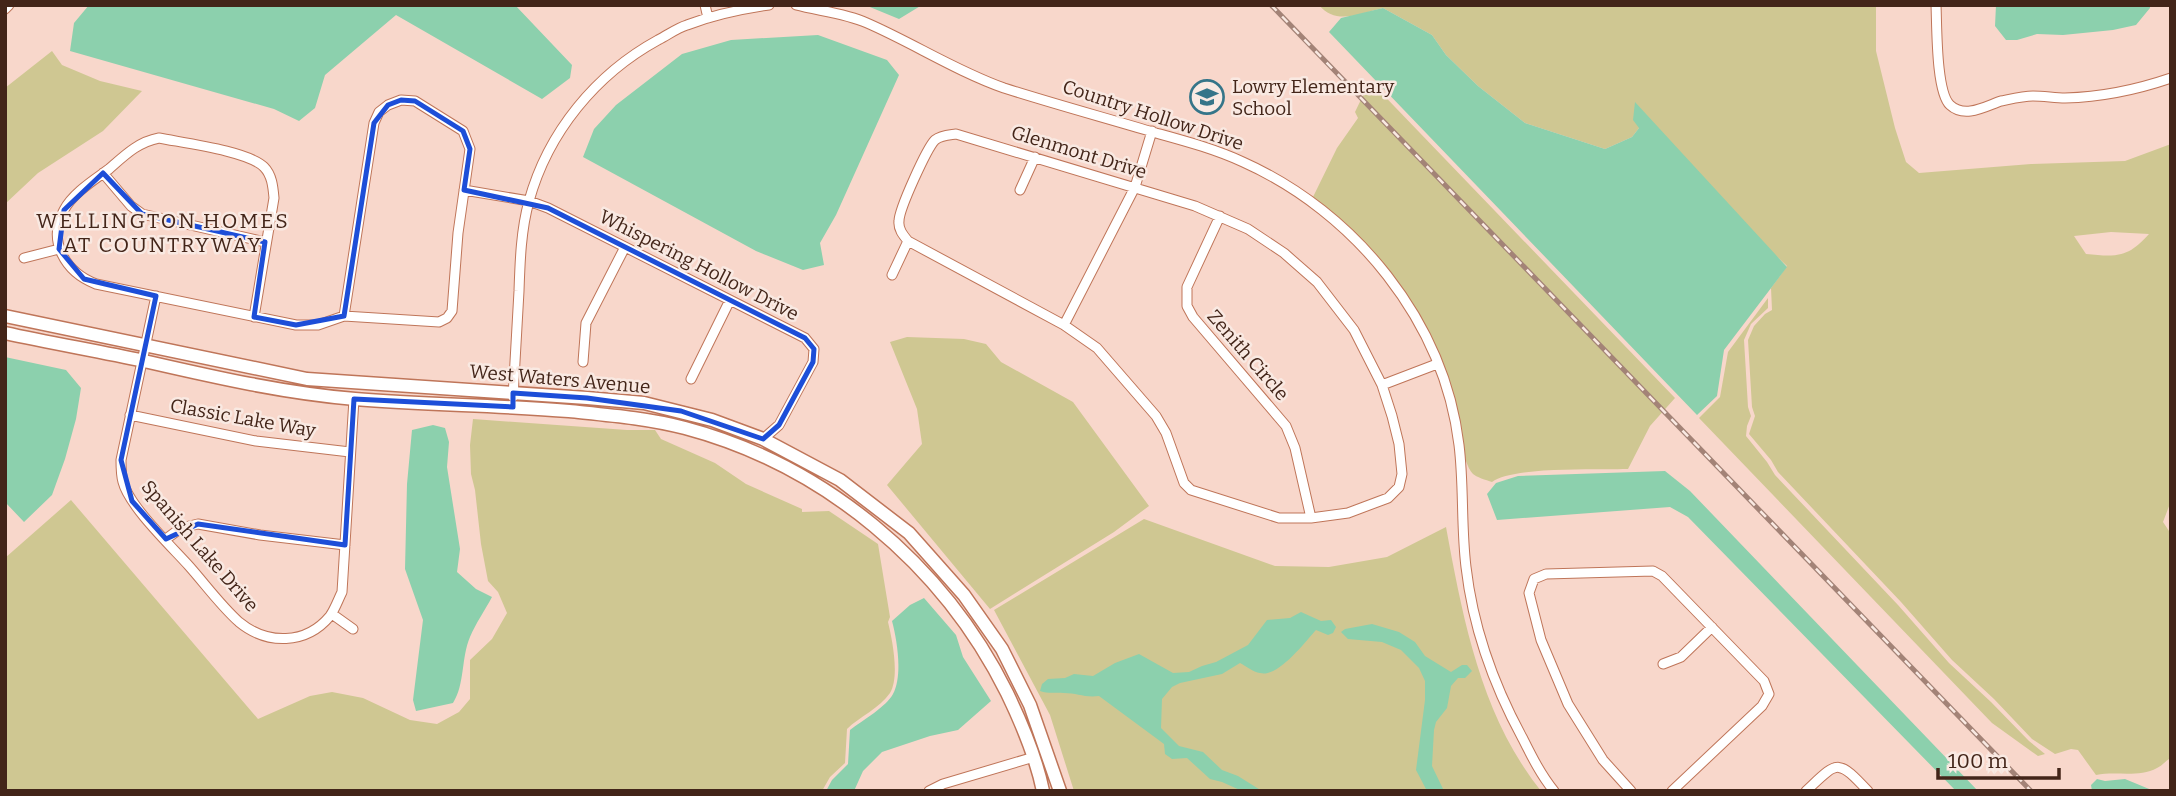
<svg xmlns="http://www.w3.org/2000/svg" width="2176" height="796" font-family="Bitter,serif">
<rect width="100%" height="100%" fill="#f8d7cb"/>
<!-- green -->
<path fill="#cfc792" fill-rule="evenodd" d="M1319 5H1876V51L1895 128 1906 162 1919 173 2031 164 2125 161 2171 144V501L2163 522 2171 534V758C2165 761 2162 766 2157 768 2139 778 2116 771 2096 775L2078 750 2071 749 2055 754 2032 739 1994 699 1952 660 1901 602 1778 472 1771 460 1749 434 1755 416 1752 407 1748 340 1754 326 1765 314 1772 310 1771 288 1787 266 1639 128 1632 137 1605 149 1525 123 1478 86 1446 55 1432 35 1383 8C1361 13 1336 26 1319 5ZM2111 232 2149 234C2128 258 2116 257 2086 254L2074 236Z
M52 51 62 65 100 81 142 91 103 131 38 173 5 204V88Z
M1370 81 1675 398 1650 426 1628 469C1598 470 1512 466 1492 482 1486 480 1476 477 1473 474 1461 461 1459 420 1455 401 1452 388 1446 373 1441 360 1415 295 1370 239 1313 197L1337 148 1358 118 1355 112Z
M1768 298V308L1751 324 1744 340 1748 407 1751 416 1747 426 1746 436 1767 462 1775 475 1898 605 1949 663 1991 702 2029 741 2045 754 2038 756 1992 723 1699 418 1720 397 1728 352Z
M907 337 964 339 986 344 1001 362 1073 402 1149 506 1114 532 990 609 887 485 922 444 917 409 890 342Z
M473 419 627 430H655L661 439 715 463 746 484 802 509V512L829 511 878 544 890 617 888 622C892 639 900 676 890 693 880 708 859 717 847 729L845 763 830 777 822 791H5V558L71 500 258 719 310 696 332 692 363 698 410 720 437 724 459 712 470 699V660L492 639 507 613 498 592 488 581 481 544 475 490 471 474 470 445Z
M1144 519 1275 566 1329 567 1387 557 1446 527C1463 619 1481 716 1541 791H1074L1050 715 994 610Z"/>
<!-- water -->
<path fill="#8cd0ad" d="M89 5H515L572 65 570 78 542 99 396 15 325 75 315 108 299 121 274 109 70 51 74 23Z
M865 5H922L899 19Z
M1996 5H2150V8L2136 25 2113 30 2063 35 2037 34 2017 40H2006L1995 26Z
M1383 8 1432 35 1446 55 1478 86 1525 123 1605 149 1632 137 1639 128 1633 120 1635 102 1787 267 1724 350 1717 396 1697 415 1329 32 1341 18Z
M818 35 887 60 899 75 836 215 820 243 824 265 803 270 756 251 583 157 594 129 616 105 682 54 731 40Z
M5 357 66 370 81 388 76 419 65 459 52 495 24 522 5 502Z
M433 425 445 428 449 442 447 467 460 549 457 572 476 589 492 597C485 610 476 623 470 637 461 658 465 684 453 703L416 711 413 700 423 620 405 569 407 484 412 430Z
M1665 471 1690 491 1978 791H1956L1688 517 1670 507 1497 520 1487 494 1496 483 1518 476Z
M924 598 956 635 963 657 991 701 958 730 930 736 882 752 863 771 854 791H826L832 780 848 764 850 730C862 721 887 706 893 694 903 675 897 640 892 621L910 605Z
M1301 612 1321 621 1331 620 1336 627 1333 633 1328 635 1316 630C1305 642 1278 678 1260 673 1253 672 1246 666 1240 663L1222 674 1180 683 1172 687 1162 699 1161 728 1179 746 1203 752 1222 770 1238 776 1262 791H1242L1222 782 1210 779 1187 758 1172 759 1165 754 1164 744 1099 696C1085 698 1077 693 1064 693 1054 692 1049 694 1040 691L1042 684 1048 679 1065 678 1074 674 1093 676 1115 663 1139 654 1173 673 1189 672 1202 666 1216 662 1248 645 1267 620 1290 618Z
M1372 624 1399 632 1415 642 1425 656 1451 672 1462 665H1467L1472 671 1465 678H1458L1451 686 1447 708 1436 722 1434 730 1432 766 1444 791H1427L1416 770 1425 700V681L1419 668 1401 650 1382 642 1348 639 1341 632 1345 629Z
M2097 779 2105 781 2125 779 2154 791H2092L2091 785Z"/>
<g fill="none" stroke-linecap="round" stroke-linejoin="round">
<!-- street casing -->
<g stroke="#bf7559" stroke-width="11">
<path id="street" d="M705 5 708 18
M796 5C819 11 845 13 867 23 913 43 956 71 1004 88 1054 104 1106 118 1156 133 1185 141 1215 149 1243 162 1355 212 1444 321 1459 445 1464 485 1461 526 1466 567 1473 628 1493 684 1523 739 1532 757 1541 775 1554 791
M1936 5C1937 26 1936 92 1950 105 1965 119 1986 106 2001 101 2011 99 2023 96 2033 96 2044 96 2055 98 2065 98 2103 97 2136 90 2171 78
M5 9 9 5
M956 134 1195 206 1248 229 1284 253 1317 282 1354 330 1382 385 1392 416 1399 444 1402 474 1399 487 1388 498 1348 513 1311 518H1279L1191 490 1184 483 1166 433 1156 416 1097 348 1064 325 908 241C903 235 898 229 899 221 899 209 927 148 935 140 941 135 949 135 956 134Z
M103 173 131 206 142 214 265 242
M464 190 529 201 548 208 805 338 814 349 813 362 779 425 763 439
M1020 190 1035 157
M1220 216 1187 287V306L1193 317 1286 426 1295 448 1311 518
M24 258 59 249
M892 275 908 241
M156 296 121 460C121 467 121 475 123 482 129 506 171 546 189 566 205 584 221 606 239 622 267 645 306 645 330 616 335 609 338 600 342 592L354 399
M254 317 274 198C273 187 272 175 264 167 248 151 184 143 159 138 138 142 125 155 109 169 94 180 73 193 64 210 47 241 65 272 96 284L296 325H318L344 316 439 322 447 318 452 311 458 233 470 149 463 131 415 101 401 100 388 105 379 112 374 123 344 316
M1064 325 1135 187 1152 131
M583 362 586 323 625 247
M691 379 730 300
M1382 385 1437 364
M513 397C515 362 517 326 519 291 520 261 521 230 529 201 548 132 596 74 658 40 668 35 677 28 687 25 713 15 741 9 769 5
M130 415 256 441 350 452
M166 539 181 528 198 524 260 535 345 545
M332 614 353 629
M1663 664 1681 657 1712 627
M929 791 943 784 1034 757
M1631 791 1603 760 1568 704 1541 640 1529 593 1534 579 1546 574 1653 571 1662 576 1764 681 1769 694 1762 706 1672 791
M1806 791C1838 761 1837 758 1868 791"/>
</g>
<!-- secondary casing -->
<g stroke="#bf7559" stroke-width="15">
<path id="secondary" d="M5 316 307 379 587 398 644 403 712 420 763 439 840 480 909 533 964 595 1002 649 1030 705 1060 791
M5 333C51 343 97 351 144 361 214 377 283 393 355 399 426 405 498 405 569 411 608 415 647 418 685 428 824 465 943 564 1007 693 1022 724 1036 757 1043 791"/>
</g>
<!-- street -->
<use href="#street" stroke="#fff" stroke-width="9"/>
<!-- secondary -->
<use href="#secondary" stroke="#fff" stroke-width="12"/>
<!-- rail casing -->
<g stroke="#a38377" stroke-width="5">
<path id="rail" d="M1271 5 2031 791"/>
</g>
<!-- rail -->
<use href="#rail" stroke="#f9e9e2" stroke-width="2.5" stroke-dasharray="8" stroke-linecap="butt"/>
</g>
<!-- marked area -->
<path fill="none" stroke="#1d4ed8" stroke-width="5" stroke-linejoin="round" d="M401 100 415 101 463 131 470 149 464 190 548 208 805 338 814 349 813 362 779 425 763 439 681 411 587 398 513 393V407L354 399 345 545 198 524 166 539 132 501 121 460 156 296 84 279 59 249 64 210 103 173 142 214 265 242 254 317 296 325 344 316 374 123 388 105Z"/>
<!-- icons -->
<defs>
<g id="school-ring" transform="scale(1.75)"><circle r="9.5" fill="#f9e9e2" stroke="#357589" stroke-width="1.5"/><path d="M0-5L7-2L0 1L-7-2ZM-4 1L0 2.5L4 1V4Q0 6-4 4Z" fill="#357589"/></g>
</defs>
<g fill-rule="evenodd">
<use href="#school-ring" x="1207" y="97"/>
</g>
<g text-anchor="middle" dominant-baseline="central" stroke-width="5" stroke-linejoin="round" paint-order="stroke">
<!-- poi labels -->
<g font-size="19" fill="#432519" stroke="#f9e9e2" text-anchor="start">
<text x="1232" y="86">Lowry Elementary<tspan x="1232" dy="22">School</tspan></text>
</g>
<!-- street labels -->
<g font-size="19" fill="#432519" stroke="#f9e9e2">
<text transform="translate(1153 115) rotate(18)">Country Hollow Drive</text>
<text transform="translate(1079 152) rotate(17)">Glenmont Drive</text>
<text transform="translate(699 265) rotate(27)">Whispering Hollow Drive</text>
<text transform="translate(1248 355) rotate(49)">Zenith Circle</text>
<text transform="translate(560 379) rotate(5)">West Waters Avenue</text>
<text transform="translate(243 418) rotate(10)">Classic Lake Way</text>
<text transform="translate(200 546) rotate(49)">Spanish Lake Drive</text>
</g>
<!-- neighbourhood labels -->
<g font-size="21" letter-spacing="2" fill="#432519" stroke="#f9e9e2">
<text x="163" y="221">WELLINGTON HOMES<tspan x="163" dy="24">AT COUNTRYWAY</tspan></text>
</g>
</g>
<!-- border -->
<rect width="2176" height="796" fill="none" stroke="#432519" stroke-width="14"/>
<!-- scale -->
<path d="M1938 768v10h121v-10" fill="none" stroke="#432519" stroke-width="3.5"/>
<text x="1948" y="768" font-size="21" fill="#432519" stroke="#f9e9e2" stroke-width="5" paint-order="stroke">100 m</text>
</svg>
